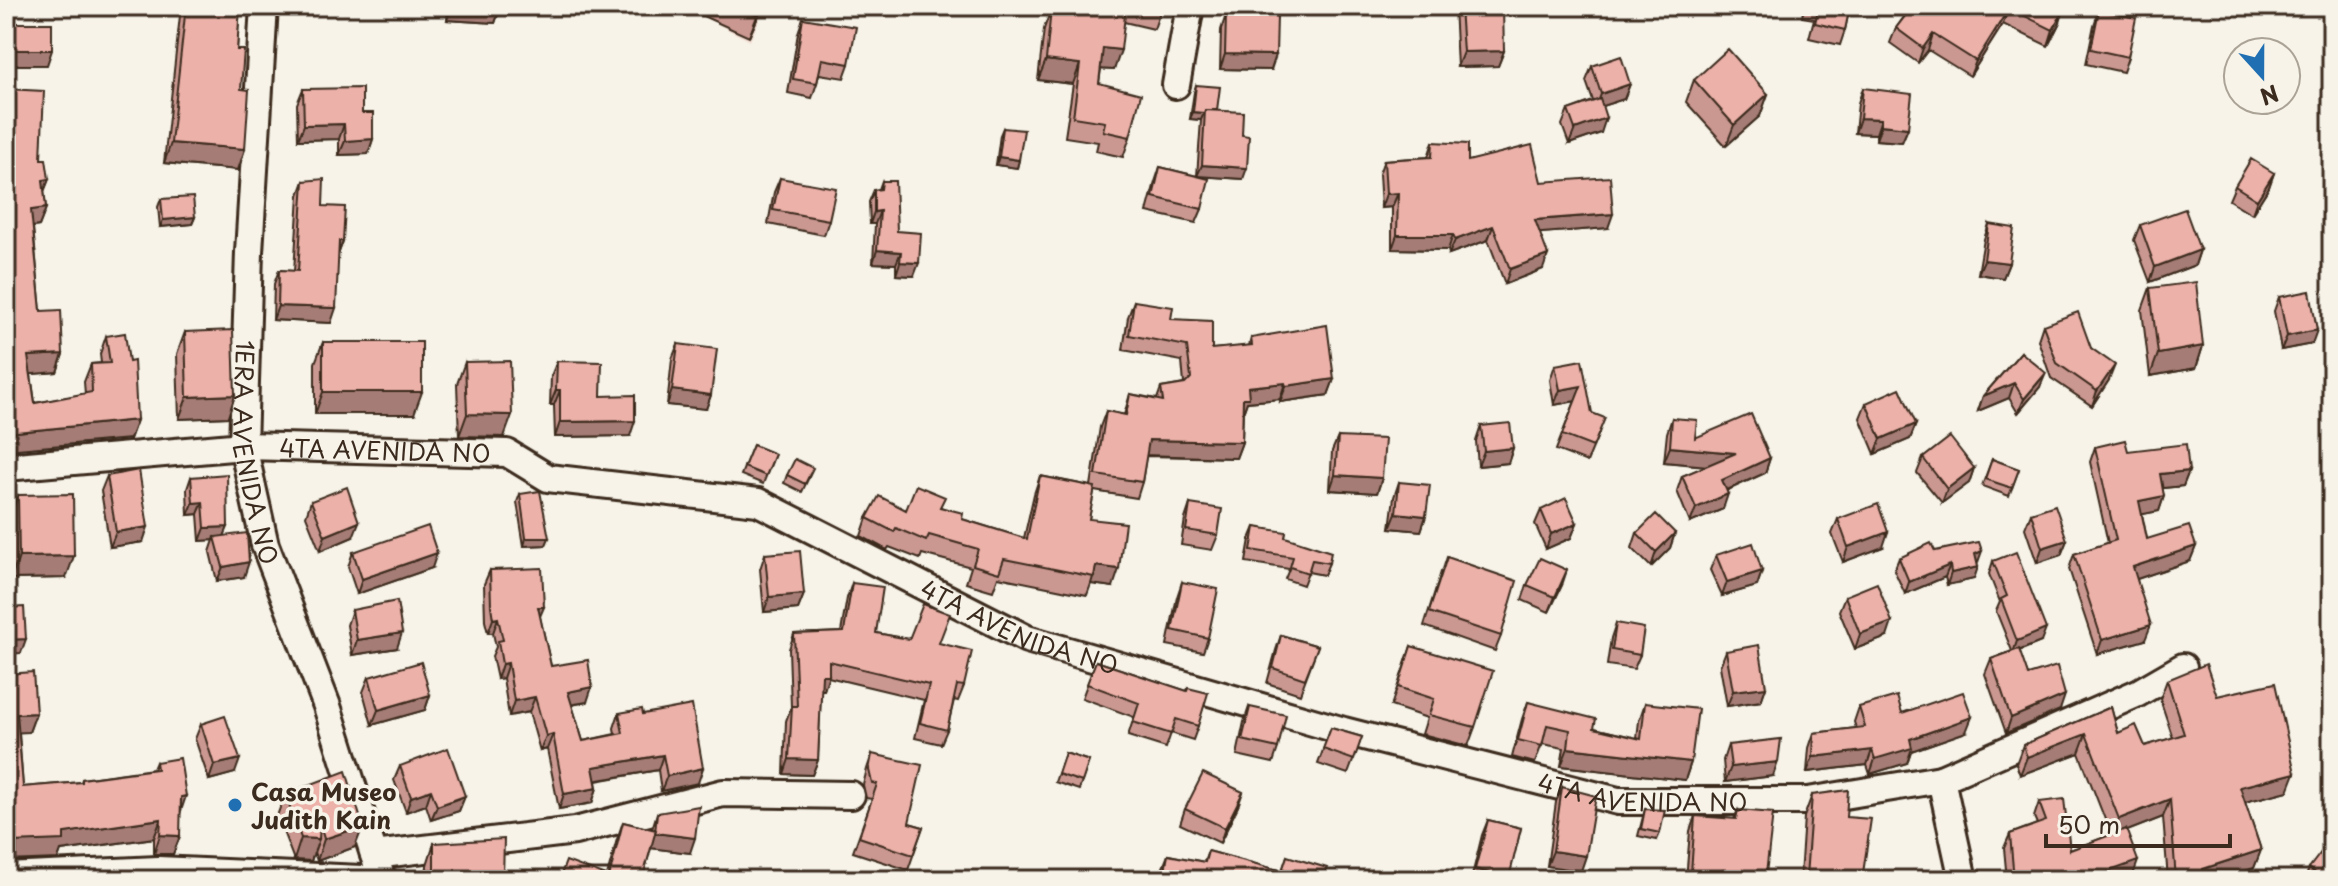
<svg xmlns="http://www.w3.org/2000/svg" width="2338" height="886" font-family="'Playpen Sans',sans-serif">
<rect width="100%" height="100%" fill="#f7f3e8"/>
<filter id="ink" filterUnits="userSpaceOnUse"><feTurbulence type="fractalNoise" baseFrequency=".0125" numOctaves="2"/><feDisplacementMap in="SourceGraphic" scale="16" xChannelSelector="R" yChannelSelector="G"/><feConvolveMatrix kernelMatrix="1 2 1 2 8 2 1 2 1" color-interpolation-filters="sRGB"/></filter>
<g filter="url(#ink)">
<!-- built -->
<path fill="#f4dfd5" d="M682 6H766L750 41Z"/>
<g fill="none" stroke-linecap="round" stroke-linejoin="round">
<!-- minor casing -->
<g stroke="#3b2a1e" stroke-width="32">
<g id="minor">
<path id="s1" d="M264 6 249 252 243 446 265 545 327 706 382 880"/>
<path d="M1176 85 1190 6"/>
<path id="s2" d="M6 467 243 446 507 453 548 478 758 502 1027 639 1344 731 1618 801H1808L1941 779 1963 880"/>
<path d="M1941 779 2138 693 2183 667"/>
<path d="M374 855 575 831 723 793 851 795"/>
<path d="M6 877 158 870 384 880"/>
</g>
</g>
<!-- minor -->
<use href="#minor" stroke="#f7f3e8" stroke-width="26"/>
</g>
<!-- wall -->
<path fill="#cb9891" stroke="#3b2a1e" stroke-width="2" d="M181 6H240L237 50 245 149 238 170 164 163Z
M448 6H501L495 23 447 20Z
M681 6H763L749 37Z
M1079 6H1162L1154 29 1124 22 1114 70 1101 69 1099 83 1130 137 1123 157 1096 151 1098 142 1065 137 1073 84 1038 80 1044 29 1051 9 1078 12Z
M1454 6H1494L1504 51 1498 66 1457 67Z
M1804 6H1850L1845 30 1840 45 1809 38 1814 19 1802 17Z
M1865 6H2064L2060 22 2048 46 2003 24 1970 76 1928 50 1918 63 1890 43 1896 28 1909 10 1865 12Z
M2099 10 2128 57 2123 72 2086 64 2094 25Z
M1226 15 1271 70 1220 69 1221 30Z
M803 18 849 64 844 78 819 74 817 83 812 98 788 93 798 33Z
M1592 66 1630 84 1624 99 1602 106 1601 133 1569 144 1562 125 1568 110 1593 101 1586 81Z
M1694 80 1768 94 1760 116 1726 146 1686 102Z
M1196 85 1217 110 1242 135 1243 179 1200 176 1202 209 1196 223 1147 212 1155 182 1160 167 1197 176 1201 120 1190 119 1194 92Z
M1863 88 1908 128 1902 142 1876 140V134L1855 133 1858 103Z
M6 89 41 159 49 179 44 191 46 208 39 226 33 227 41 311 63 354 57 372 31 374 35 403 85 394 84 382 91 364 101 363 100 354 106 336 137 420 130 439 6 450Z
M303 89 362 113 373 139 368 154 339 155V139L298 140 297 104Z
M1003 128 1019 160 1017 168 996 165 1000 135Z
M1433 142 1468 161 1541 182 1608 228 1540 233 1543 269 1505 284 1488 240 1449 254 1448 250 1392 249V207L1381 208 1379 174 1384 160 1428 157Z
M2328 145H2332V205H2330L2331 190 2323 160Z
M2274 173 2269 187 2252 214 2229 200 2235 186Z
M780 178 829 220 824 235 768 224 774 192Z
M304 181 323 206 343 241 338 255 331 323 273 320 274 284 279 270 294 271 299 195Z
M882 181 897 231 914 276 896 275V264L873 263 875 224H870L869 202 874 190 879 189Z
M161 199 195 217 192 224 160 227 158 207Z
M1989 224 2009 263 2003 278 1978 274 1984 239Z
M2140 225 2200 250 2195 265 2150 282 2134 240Z
M2150 288 2203 346 2196 368 2150 376 2142 310Z
M2279 297 2312 344 2281 350 2274 311Z
M1134 301 1171 319 1212 349 1249 346 1251 338 1334 379 1328 395 1280 402V399L1247 402 1243 413 1242 442 1236 458 1146 456 1142 482 1137 498 1094 491 1089 519 1113 587 1091 584 1087 595 998 577 993 591 966 583 971 567 922 554 920 559 889 547 887 550 861 536 867 518 906 510 941 507 962 519 1024 538 1034 494 1040 476 1091 486 1100 427 1106 411 1124 415 1130 394 1157 399 1161 388 1184 384 1182 361 1123 350 1128 317Z
M2043 325 2091 348 2109 380 2092 406 2051 378 2038 340Z
M185 332 235 395 228 417 179 419 177 354Z
M323 342 414 414H315V363Z
M678 344 711 395 706 409 667 405 672 359Z
M2021 352 2040 387 2018 413 2009 398 1978 411 1983 396Z
M557 361 601 396 630 436 555 437 554 405H550L551 376Z
M465 362 504 437 459 436 457 384Z
M1555 365 1592 413 1599 433 1587 462 1556 450 1575 401 1554 405 1550 380Z
M1866 403 1916 424 1910 439 1875 454 1860 418Z
M1672 418 1695 438 1770 458 1765 473 1726 491 1723 509 1690 523 1677 491 1682 476 1707 466 1664 462 1667 433Z
M1481 426 1513 448 1508 463 1478 466 1476 441Z
M1338 437 1382 478 1377 493 1330 490 1332 451Z
M753 445 775 454 763 484 741 475Z
M2095 447 2128 451 2189 471 2183 486 2162 488 2164 496 2159 511 2142 514 2147 539 2196 546 2190 561 2137 579 2145 640 2097 654 2069 569 2074 554 2108 543 2090 462Z
M1923 458 1974 468 1969 483 1942 503 1917 473Z
M1992 459 2019 469 2009 496 1982 486Z
M787 475H810L802 492 784 483Z
M107 476 143 542 110 547 101 491Z
M191 477 224 536 244 577 217 581 210 552 214 540 200 541 198 514 188 515 187 489Z
M1399 482 1426 516 1421 531 1390 528 1394 497Z
M520 494 546 545 524 546 517 502Z
M18 495 66 578 11 579 10 517Z
M311 501 353 537 320 551 306 516Z
M1190 504 1218 535 1212 550 1181 545 1185 519Z
M1541 510 1577 523 1571 538 1546 549 1535 524Z
M2031 513 2067 540 2061 555 2037 563 2025 528Z
M1838 519 1883 547 1843 562 1832 534Z
M1255 527 1285 537 1329 563 1324 575 1308 572 1303 585 1285 579 1289 569 1246 562 1250 539Z
M1637 533H1675L1670 548 1651 567 1632 548Z
M1935 551 1978 562 1974 579 1947 585 1945 577 1905 594 1894 570 1899 558Z
M353 552 432 568 357 594 348 567Z
M765 554 804 594 798 609 764 612 760 569Z
M1716 555 1762 571 1757 586 1722 596 1710 570Z
M1993 561 2041 642 2019 651 2028 675 2060 710 2006 733 1985 674 1991 659 2012 651 1996 611 2000 602 1989 574Z
M490 570 540 617 551 666 587 702 572 705 583 741 615 734 614 728 619 713 643 714 698 783 661 791 658 770 596 781 597 788 592 803 559 809 547 749 540 751 529 712 509 716 503 678 497 679 492 656 496 647 493 633H488L485 621 484 584Z
M1441 572 1501 636 1495 651 1424 626Z
M1182 582 1208 638 1203 652 1167 645 1177 597Z
M852 583 876 633 909 639 939 643 964 686 958 701 954 700 947 730 941 744 915 738 924 700 828 677 824 690H821L818 760 812 775 784 774 786 721 791 707 789 649 794 634 841 632 847 598Z
M1527 585H1562L1549 612 1522 600Z
M1845 596 1887 637 1855 649 1839 611Z
M352 610 397 648 352 655 347 625Z
M1616 623 1640 655 1634 669 1607 665 1611 638Z
M1281 635 1318 646 1300 694 1267 683 1276 650Z
M1411 646 1475 727 1468 746 1422 734 1427 718 1391 706Z
M1726 651 1766 687 1761 701 1727 706 1720 666Z
M1096 661 1187 691 1198 726 1193 740 1171 733 1166 748 1128 736 1134 717 1082 698Z
M6 674 36 713 29 732H19L23 787 81 782 82 779 153 769 156 762 180 812V836L173 854H154V838L61 851 58 859 6 861Z
M369 677 430 695 425 710 372 725 363 692Z
M2167 680 2217 696 2288 791 2245 802 2261 850 2254 868 2218 880H2168L2163 817 2127 831 2133 875 2121 880H2007L2004 848 2010 834 2037 824 2034 817 2039 802 2070 850 2111 835 2079 753 2020 775 2016 764 2023 745 2111 707 2118 733 2145 746 2173 738 2160 699Z
M1528 702 1594 728 1637 738 1639 721 1645 703 1691 762 1685 780 1561 766 1564 748 1542 744 1535 763 1512 757 1522 719Z
M1249 707 1278 748 1273 763 1237 755 1244 722Z
M1859 707 1902 713 1966 732 1911 751 1907 763 1870 774 1867 765 1807 772 1809 748 1814 733 1856 728 1854 722Z
M201 724 235 773 209 780 195 739Z
M1331 728 1362 737 1348 774 1318 764Z
M1728 745 1773 776 1725 782 1723 760Z
M1065 753 1089 761 1079 790 1055 782Z
M872 754 909 823 923 827 908 870 853 852 872 799 866 798 863 785 867 769Z
M400 766 465 796 459 811 431 820 426 805 406 812 394 780Z
M1562 787 1581 871 1547 866 1556 802Z
M285 794 355 847 317 861 314 852 311 861 294 860 277 816Z
M1812 795 1846 817 1862 880H1790L1792 874 1800 876 1804 817Z
M1238 806 1220 843 1180 824 1185 809Z
M1645 809 1660 833 1657 840 1638 836Z
M1738 810 1764 880H1686L1690 831 1695 816 1734 819Z
M657 813 690 853 651 848 642 880 607 876 617 839 623 822 652 829Z
M1488 820 1521 828 1508 880H1471L1482 835Z
M434 843 503 878V880H426L427 865Z
M1208 851 1282 871 1287 856 1323 880H1160L1162 870 1168 855 1204 862Z
M2309 868 2332 880H2305Z"/>
<!-- shaded-wall -->
<path fill="#a57c76" stroke="#3b2a1e" stroke-width="2" d="M452 6H501L495 23 447 20Z
M761 6H763L749 37 757 16Z
M1867 6H1917L1916 10 1865 12Z
M2065 7 2060 22 2048 46 2053 30Z
M2009 8 2003 24 1970 76 1976 61Z
M1933 34 1928 50 1918 63 1923 48Z
M1103 48 1121 50 1114 70 1096 69Z
M6 50H52L47 65H6Z
M1504 51 1498 66 1457 67 1463 52Z
M1225 54 1276 55 1271 70 1220 69Z
M1046 60 1080 64 1073 84 1038 80Z
M1630 84 1624 99 1596 108 1601 94Z
M1768 94 1760 116 1726 146 1734 125Z
M1193 112 1204 113 1201 120 1190 119Z
M1606 118 1601 133 1569 144 1575 129Z
M1860 118 1881 119 1876 134 1855 133Z
M344 124 339 139 298 140 304 125Z
M1881 125 1908 128 1902 142 1876 140Z
M373 139 368 154 339 155 345 141Z
M171 143 245 149 238 170 164 163Z
M999 157 1019 160 1017 168 996 165Z
M1202 165 1247 168 1243 179 1197 176Z
M2274 173 2269 187 2252 214 2257 200Z
M49 179 42 197 43 180Z
M1398 193 1392 207 1381 208 1386 194Z
M46 208 39 226 25 228 31 210Z
M880 211 875 224H870L874 212Z
M1613 214 1608 228 1529 234 1535 220Z
M195 217 192 224 160 227 163 220Z
M1493 226 1488 240 1449 254 1455 240Z
M1397 235H1453L1448 250 1392 249Z
M339 241H343L338 255Z
M877 250 901 252 896 264 873 263Z
M2200 250 2195 265 2150 282 2155 267Z
M1548 255 1543 269 1505 284 1510 269Z
M1984 260 2009 263 2003 278 1978 274Z
M900 262 919 263 914 276 896 275Z
M278 306 336 308 331 323 273 320Z
M2317 330 2312 344 2281 350 2287 336Z
M2203 346 2196 368 2150 376 2158 354Z
M63 354 57 372 22 375 28 356Z
M2115 365 2109 380 2092 406 2097 391Z
M2046 373 2040 387 2018 413 2024 399Z
M1334 379 1328 395 1280 402 1286 386Z
M1285 383 1280 399 1247 402 1243 413 1237 414 1248 387Z
M2014 383 2009 398 1978 411 1983 396Z
M1581 386 1576 401 1554 405 1560 390Z
M556 390H560L554 405H550Z
M672 390 711 395 706 409 667 405Z
M323 392H422L414 414H315Z
M235 395 228 417 179 419 187 397Z
M467 414 512 415 504 437 459 436Z
M137 420 130 439 6 450V433Z
M635 421 630 436 555 437 560 422Z
M1916 424 1910 439 1875 454 1881 439Z
M1149 440 1242 442 1236 458 1143 455Z
M1670 447 1736 453 1730 468 1664 462Z
M1513 448 1508 463 1478 466 1484 451Z
M1770 458 1765 473 1716 495 1722 480Z
M1974 468 1969 483 1942 503 1947 489Z
M2189 471 2183 486 2154 489 2160 474Z
M1335 475 1382 478 1377 493 1330 490Z
M1728 494 1723 509 1690 523 1696 508Z
M2164 496 2159 511 2134 516 2139 501Z
M203 502 198 514 188 515 193 503Z
M1396 513 1426 516 1421 531 1390 528Z
M359 522 353 537 320 551 325 536Z
M1577 523 1571 538 1546 549 1551 534Z
M148 527 143 542 110 547 116 532Z
M228 527 223 539 215 537 214 540 200 541 205 528Z
M1888 532 1883 547 1843 562 1848 547Z
M1675 533 1670 548 1651 567 1656 552Z
M526 538H549L546 545 524 546Z
M2067 540 2061 555 2037 563 2042 548Z
M2196 546 2190 561 2128 582 2133 567Z
M1982 551 1978 562 1971 565 1975 554Z
M437 553 432 568 357 594 362 579Z
M74 556 66 578 11 579 19 557Z
M249 562 244 577 217 581 223 567Z
M1950 565 1945 577 1905 594 1909 582Z
M1096 566 1119 569 1113 587 1091 584Z
M1978 567 1974 579 1947 585 1951 573Z
M1567 570 1562 585 1549 612 1555 597Z
M1762 571 1757 586 1722 596 1727 582Z
M804 594 798 609 764 612 769 597Z
M538 607H544L538 621Z
M498 618 493 633H488L493 619Z
M1892 622 1887 637 1855 649 1860 634Z
M2151 625 2145 640 2097 654 2102 640Z
M2046 629 2041 642 2013 653 2017 641Z
M402 633 397 648 352 655 357 640Z
M26 639 21 653 6 654V640Z
M508 663 503 678 497 679 502 664Z
M822 675H829L824 690H816Z
M592 687 587 702 563 706 568 692Z
M1766 687 1761 701 1727 706 1733 691Z
M430 695 425 710 372 725 378 710Z
M2065 695 2060 710 2006 733 2011 718Z
M535 697 529 712 509 716 514 701Z
M36 713 29 732 10 733 17 714Z
M1972 717 1966 732 1911 751 1907 763 1870 774 1875 759 1910 739Z
M553 734 547 749 540 751 546 736Z
M2086 734 2079 753 2020 775 2027 757Z
M1568 748 1691 762 1685 780 1561 766Z
M1872 750 1867 765 1807 772 1813 757Z
M663 755 658 770 587 782 593 767Z
M240 759 235 773 209 780 214 765Z
M789 759 818 760 812 775 784 774Z
M1778 762 1773 776 1725 782 1731 767Z
M703 768 698 783 661 791 667 776Z
M2295 773 2288 791 2233 805 2240 787Z
M597 788 592 803 559 809 564 794Z
M431 790 426 805 406 812 411 797Z
M1243 792 1238 806 1220 843 1225 828Z
M186 796 180 814 181 797Z
M465 796 459 811 431 820 437 806Z
M2170 799 2163 817 2112 837 2119 819Z
M161 819 154 838 61 851 58 859 6 861V845L12 842 64 833Z
M363 826 355 847 317 861 324 839Z
M655 833 695 838 690 853 649 848Z
M160 835 180 836 173 854H154Z
M301 838 319 839 311 861 294 860Z
M2261 850 2254 868 2218 880H2199L2203 869Z
M1553 851 1586 856 1581 871 1547 866Z
M2138 861 2133 875 2121 880H2025Z
M1723 870 1766 874 1764 880H1688L1691 873Z
M434 878H503V880H433Z"/>
<!-- building -->
<path fill="#ecb1a9" stroke="#3b2a1e" stroke-width="2" d="M186 6H240L237 50H244L241 89 249 90 245 149 171 143Z
M736 6H761L757 16Z
M1082 6H1126L1121 50 1103 48 1099 83 1141 94 1130 137 1103 131 1105 122 1073 117 1080 64 1046 60 1051 9 1081 12Z
M1460 6H1494V9H1503L1504 51 1463 52Z
M1819 6H1850L1845 30 1815 23Z
M1913 6H2064L2065 7 2053 30 2009 8 1976 61 1933 34 1923 48 1896 28Z
M2099 10 2136 18 2128 57 2091 49Z
M1226 15 1277 16 1276 55 1225 54Z
M803 18 856 27 849 64 822 59 817 83 793 79Z
M6 23H52V50H6Z
M1728 49 1768 94 1734 125 1694 80Z
M1621 56 1630 84 1601 94 1592 66Z
M1196 85 1220 87 1217 110H1205L1204 113 1193 112Z
M362 88V113H373V139L345 141 344 124 304 125 303 89Z
M1863 88 1912 94 1908 128 1881 125V119L1860 118Z
M6 89 44 91 41 159H46L49 179 43 180 46 208 31 210 41 311 61 310 63 354 28 356 35 403 92 392 91 364 110 363 106 336 125 333 129 362 134 361 137 420 6 433V193H10L6 159Z
M1600 99 1606 118 1575 129 1568 110Z
M1205 110 1243 112 1242 135 1249 136 1247 168 1202 165Z
M1003 128 1024 130 1019 160 999 157Z
M1433 142 1468 144V161L1532 145 1541 182 1610 177 1613 214 1535 220 1548 255 1510 269 1493 226 1455 240 1453 235H1397L1398 193 1386 194 1384 160 1432 157Z
M2328 145H2332V160Z
M2251 159 2274 173 2257 200 2235 186Z
M1160 167 1209 179 1202 209 1153 197Z
M780 178 836 188 829 220 773 210Z
M324 179 323 206 345 207 343 241H339L336 308 278 306 279 270 298 271 304 181Z
M882 181H895L897 231 921 233 919 263 900 262 901 252 877 250 880 211 874 212V190L881 189Z
M193 197 195 217 163 220 161 199Z
M2185 209 2200 250 2155 267 2140 225Z
M1989 224 2014 228 2009 263 1984 260Z
M2196 282 2203 346 2158 354 2150 288Z
M2310 291 2317 330 2287 336 2279 297Z
M1134 301 1173 307 1171 319 1212 321V349L1252 345 1251 338 1327 325 1334 379 1286 386 1285 383 1248 387 1249 398H1243L1242 442 1149 440 1142 482 1096 475 1106 411 1126 415 1130 394 1163 401 1161 388 1185 384 1191 378 1187 346 1129 335Z
M2078 312 2091 348 2115 365 2097 391 2057 363 2043 325Z
M233 330 235 395 187 397 185 332Z
M323 342H422V392H323Z
M678 344 717 349 711 395 672 390Z
M2021 352 2046 373 2024 399 2014 383 1983 396Z
M1582 360 1592 413 1605 418 1593 447 1562 435 1581 386 1560 390 1555 365Z
M510 361 512 415 467 414 465 362Z
M557 361 602 362 601 396 635 395V421L560 422V390H556Z
M1900 388 1916 424 1881 439 1866 403Z
M1751 414 1770 458 1722 480 1728 494 1696 508 1682 476 1736 453 1670 447 1672 418 1697 420 1695 438Z
M1510 423 1513 448 1484 451 1481 426Z
M1338 437 1385 439 1382 478 1335 475Z
M1950 437 1974 468 1947 489 1923 458Z
M2125 440 2128 451 2186 444 2189 471 2160 474 2164 496 2139 501 2147 539 2189 526 2196 546 2133 567 2151 625 2102 640 2074 554 2116 540 2095 447Z
M753 445 775 454 766 476 744 467Z
M795 459 813 468 805 484 787 475Z
M1992 459 2019 469 2012 488 1985 479Z
M139 470 148 527 116 532 107 476Z
M227 474 228 527 205 528 203 502 193 503 191 477Z
M1040 476 1095 487 1089 519 1125 523 1119 569 1096 566 1094 577 1004 559 999 573 973 565 978 549 929 535 926 541 896 528 894 532 867 518 879 496 906 510 916 485 945 497 940 507 963 513 962 519 1027 539Z
M1399 482 1430 485 1426 516 1396 513Z
M347 487 359 522 325 536 311 501Z
M540 491 549 538H526L520 494Z
M73 494 74 556 19 557 18 495Z
M1566 498 1577 523 1551 534 1541 510Z
M1190 504 1222 509 1218 535 1186 530Z
M1878 504 1888 532 1848 547 1838 519Z
M2055 505 2067 540 2042 548 2031 513Z
M1656 514 1675 533 1656 552 1637 533Z
M428 526 437 553 362 579 353 552Z
M1255 527 1286 532 1285 537 1331 552 1329 563 1312 560 1308 573 1290 567 1293 557 1251 550Z
M247 533 249 562 223 567 215 537Z
M1979 542 1982 551 1975 554 1978 567 1951 573 1950 565 1909 582 1899 558 1931 543 1935 551Z
M1753 543 1762 571 1727 582 1716 555Z
M800 551 804 594 769 597 765 554Z
M2016 552 2046 629 2017 641 2001 599 2007 596 1993 561Z
M1447 557 1517 581 1501 636 1429 612Z
M1540 558 1567 570 1555 597 1527 585Z
M542 568 544 607H538L551 666 588 660 592 687 568 692 583 741 623 733 619 713 642 709 643 714 692 705 703 768 667 776 663 755 593 767 597 788 564 794 553 734 546 736 535 697 514 701 508 663 502 664 498 641 503 640 498 618 493 619 491 606 490 570Z
M1182 582 1218 589 1208 638 1172 630Z
M852 583 883 587 876 633 909 639 923 604 950 614 939 643 972 651 964 686 957 685 947 730 920 723 929 685 829 661V675H822L818 760 789 759 792 706H797L794 634 844 632Z
M1877 583 1892 622 1860 634 1845 596Z
M397 601 402 633 357 640 352 610Z
M24 607 26 639 6 640V608Z
M1616 623 1644 628 1640 655 1612 650Z
M1281 635 1318 646 1305 679 1273 668Z
M1759 645 1766 687 1733 691 1726 651Z
M1411 646 1493 671 1475 727 1429 715 1434 699 1398 687Z
M2019 649 2028 675 2057 666 2065 695 2011 718 1991 659Z
M1096 661 1187 691 1188 688 1208 693 1198 726 1176 719 1171 734 1133 722 1139 703 1087 684Z
M421 662 430 695 378 710 369 677Z
M2206 664 2217 696 2275 683 2295 773 2240 787 2261 850 2203 869 2205 880H2176L2170 799 2119 819 2086 734 2027 757 2023 745 2111 707 2118 733 2136 725 2145 746 2184 734 2167 680Z
M33 672 36 713 17 714 23 787 82 782V779L157 769 156 762 180 758 186 796 181 797 180 836 160 835 161 819 64 833V840L12 842 6 845V674Z
M1963 692 1972 717 1910 739 1912 748 1875 759 1872 750 1813 757 1814 733 1865 727 1859 707 1897 696 1902 713Z
M1528 702 1596 719 1594 728 1641 739 1645 703 1698 709 1691 762 1568 748 1570 730 1547 725 1542 746 1518 740Z
M1250 707 1286 715 1278 748 1242 740Z
M225 716 240 759 214 765 201 724Z
M1331 728 1362 737 1354 760 1323 749Z
M1781 739 1778 762 1731 767 1728 745Z
M448 748 465 796 437 806 431 790 411 797 400 766Z
M1065 753 1089 761 1082 782 1058 774Z
M872 754 922 765 909 823 923 827 913 855 859 837 877 784 872 783 869 770Z
M346 771 363 826 324 839 320 824 319 839 301 838 285 794Z
M1203 773 1243 792 1225 828 1185 809Z
M1562 787 1596 796 1586 856 1553 851Z
M1848 790 1846 817 1871 819 1862 880H1791L1792 874 1806 877 1812 795Z
M2064 799 2070 850 2126 829 2138 861 2102 874 2014 880 2010 834 2046 821 2039 802Z
M699 806 695 838 655 833 657 813Z
M1645 809 1665 810 1660 833 1641 829Z
M1738 810 1773 813 1766 874 1723 870 1722 875 1691 873 1695 816 1736 819Z
M1488 820 1521 828 1509 878 1475 869Z
M623 822 656 830 642 880H559L566 861 609 877Z
M2332 838V880H2325L2309 868Z
M504 839 503 878H434V843Z
M1208 851 1282 871 1287 856 1327 868 1323 880H1163L1168 855 1205 862Z
M1364 874 1391 878V880H1363Z
M172 876 173 880H135V878Z"/>
</g>
<!-- markers -->
<circle fill="#1f6fb2" stroke="#f7f3e8" stroke-width="3" cx="235" cy="805" r="8"/>
<g text-anchor="middle" dominant-baseline="central" stroke-width="7" stroke-linejoin="round" paint-order="stroke">
<!-- street labels -->
<g font-size="24" fill="#3b2a1e" stroke="#f7f3e8">
<text stroke="none"><textPath href="#s2" startOffset="380">4TA AVENIDA NO</textPath></text>
<text stroke="none"><textPath href="#s1" startOffset="448">1ERA AVENIDA NO</textPath></text>
<text stroke="none"><textPath href="#s2" startOffset="1052">4TA AVENIDA NO</textPath></text>
<text stroke="none"><textPath href="#s2" startOffset="1700">4TA AVENIDA NO</textPath></text>
</g>
<!-- poi labels -->
<g font-size="24" font-weight="bold" fill="#3b2a1e" stroke="#f7f3e8" text-anchor="start">
<text x="251" y="791">Casa Museo<tspan x="251" dy="28">Judith Kain</tspan></text>
</g>
</g>
<!-- margin -->
<rect width="2338" height="886" fill="none" stroke="#f7f3e8" stroke-width="32"/>
<rect x="16" y="16" width="2306" height="854" fill="none" stroke="#3b2a1e" stroke-width="3" filter="url(#ink)"/>
<!-- north arrow -->
<g transform="translate(2262 76) rotate(159)"><circle r="38" fill="#f7f3e8" stroke="#aca397" stroke-width="2"/>
<path d="M0-6L14 30L0 20L-14 30Z" fill="#1f6fb2"/>
<text y="-12" font-size="22" font-weight="bold" text-anchor="middle" fill="#3b2a1e">N</text>
</g>
<!-- scale -->
<path d="M2046 834v12h184v-12" fill="none" stroke="#3b2a1e" stroke-width="4"/>
<text x="2058" y="834" font-size="24" fill="#3b2a1e" stroke="#f7f3e8" stroke-width="6" paint-order="stroke">50 m</text>
</svg>
